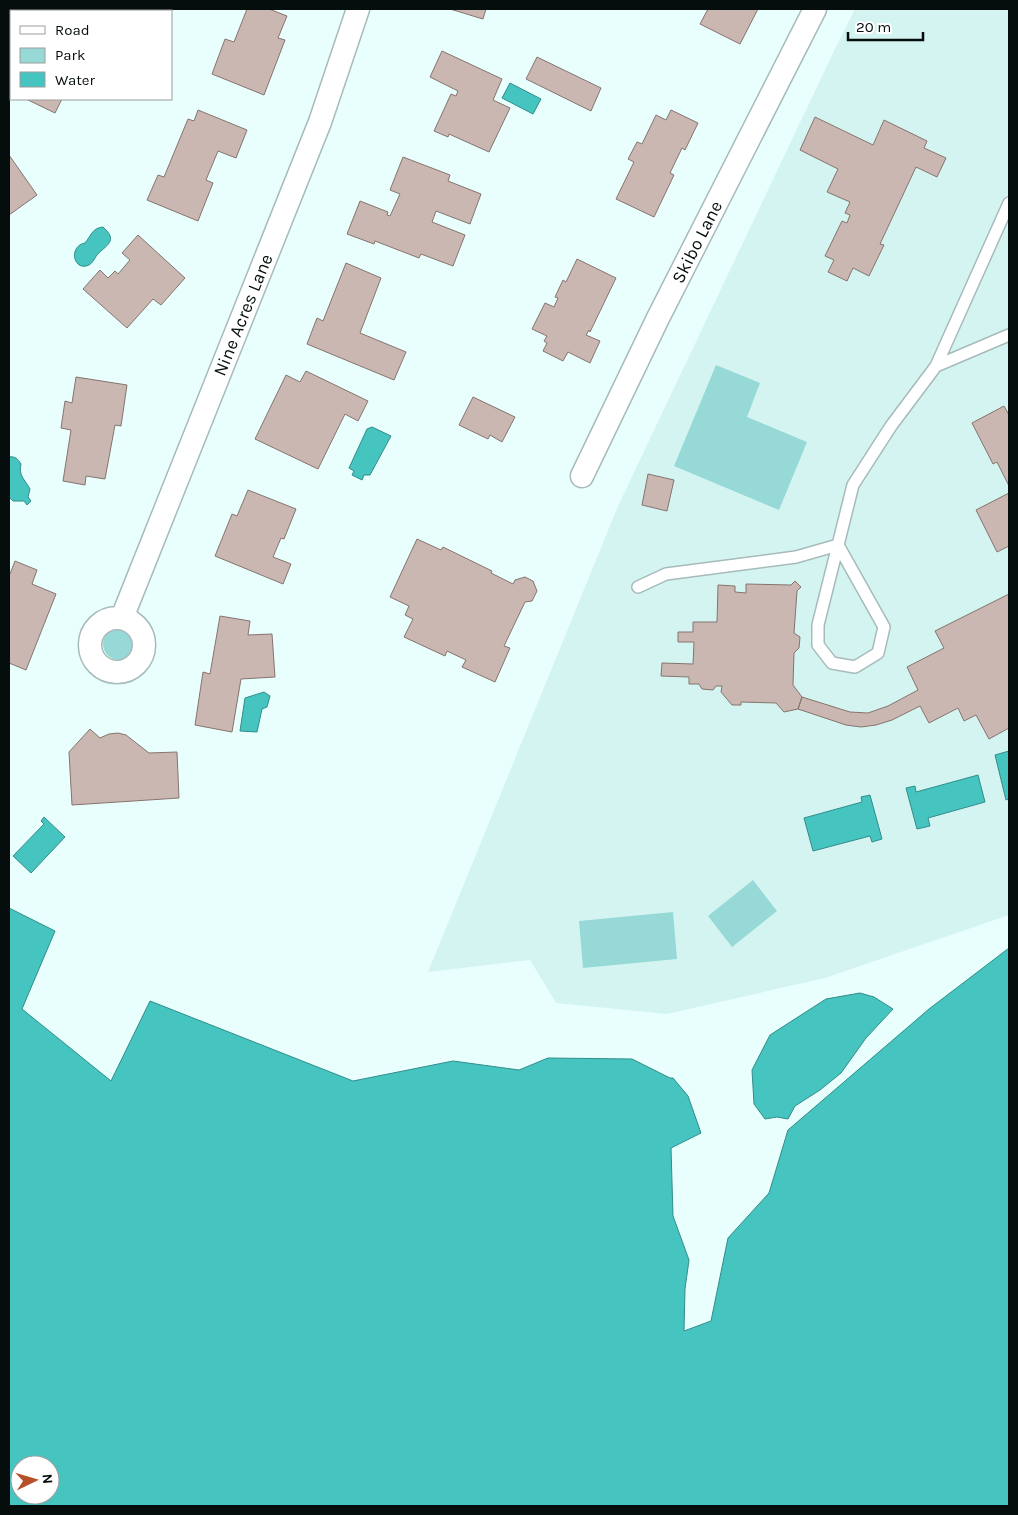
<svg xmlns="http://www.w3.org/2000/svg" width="1018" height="1515" font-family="Karla,sans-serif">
<rect width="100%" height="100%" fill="#e8fffd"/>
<!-- built -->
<path fill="#d4f4f2" d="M855 9H1009V915L825 978 667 1014 556 1003 530 960 428 972 618 506 833 53Z"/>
<!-- green -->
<path fill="#97d9d6" d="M716 365 760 383 747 417 807 442 779 510 674 466Z
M103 644a16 16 0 1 1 32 0a16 16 0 1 1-32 0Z
M753 880 777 911 732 947 708 916Z
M673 912 677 959 583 968 579 921Z"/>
<!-- water -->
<path fill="#45c4c0" stroke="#328d8a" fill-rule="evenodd" d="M510 83 541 99 533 114 502 98Z
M103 227C119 241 106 245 97 255 94 259 92 265 86 266 73 269 69 246 85 243 91 236 92 228 103 227Z
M372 427 391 436 370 475H364L362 480 352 475 354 471 349 468 367 429Z
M9 457C15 456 18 459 21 464 18 475 25 480 30 489L28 497 31 501 27 505 24 501H13L9 497Z
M264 692 270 696 267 707 262 709 257 732 240 731 245 698Z
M1009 751V799L1006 800 995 755Z
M978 775 985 802 928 818 930 826 917 829 906 788 915 786 916 792Z
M870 795 882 839 872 842 870 836 813 851 804 818 862 802 861 797Z
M44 817 65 837 31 873 13 856 44 824 41 821Z
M9 908 55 931 22 1009 111 1081 150 1001 353 1081 453 1061 519 1070 548 1058 632 1059 670 1078H673L688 1096 701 1133 671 1148 673 1216 689 1260 685 1289 684 1331 711 1321 728 1238 769 1193 788 1130 929 1009 1009 948V1506H9ZM20 1465H50V1495H20Z
M860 993 874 997 893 1009 866 1038 841 1073 820 1090 795 1106 788 1119 777 1117 765 1119 754 1104 752 1070 770 1035 826 999Z"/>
<!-- building -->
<path fill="#cab7b1" stroke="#85746e" d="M53 9H84L83 11H52Z
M247 9H269L287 16 278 38 285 40 264 95 212 74 225 39 234 42Z
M450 9H486L483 19Z
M708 9H758L740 44 700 24Z
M442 51 502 79 493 100 510 108 489 152 449 134 448 137 434 131 451 94 456 96 458 91 430 77Z
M537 57 601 88 591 111 526 79Z
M26 99H62L55 113Z
M198 110 247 130 236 158 218 151 206 180 213 183 198 221 147 200 158 175 164 177 188 119 194 121Z
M671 110 698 123 685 150 682 148 670 173 674 175 654 217 616 199 634 162 628 159 637 142 642 144 656 115 666 120Z
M815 117 873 145 884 120 927 141 924 148 946 158 937 177 916 167 880 244 884 245 869 276 853 268 847 281 828 272 834 260 825 256 842 221 847 223 850 215 845 213 850 202 827 192 838 169 800 150Z
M9 155 37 195 9 215Z
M403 157 450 175 448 181 481 194 470 224 436 211 432 222 465 235 453 266 421 254 419 258 375 241 374 244 347 234 360 201 388 212 387 215 390 216 400 194 390 190Z
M138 235 185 278 161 305 153 299 127 328 83 289 100 270 108 278 115 271 118 274 130 260 122 253Z
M577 259 616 278 590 332 589 330 586 335 600 341 590 363 568 352 563 361 543 351 547 343 544 341 547 336 532 329 545 303 554 307 558 298 555 297 563 280 566 282Z
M346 263 381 278 360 333 406 352 394 380 307 344 317 318 323 321Z
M306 371 368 401 358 421 345 414 318 469 255 439 286 375 300 382Z
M76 377 127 385 121 426 115 425 105 479 86 476 85 485 63 481 71 430 61 428 65 401 72 403Z
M473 397 515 417 502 442 490 435 488 439 459 425Z
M1004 406 1009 415V486L997 462 993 464 972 423Z
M648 474 674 480 667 511 642 505Z
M248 490 296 509 284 539 281 538 273 557 291 564 283 584 215 556 232 514 237 516Z
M1009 493V546L997 552 976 510Z
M417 539 441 550 443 547 492 571 491 573 513 584 515 580 525 577 533 581 537 591 532 601 525 602 504 646 510 648 495 682 462 667 466 660 447 651 445 656 404 637 413 619 405 615 409 606 390 597Z
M15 561 37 570 32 584 56 594 26 670 9 663V573L10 574Z
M795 581 801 587 797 591 794 633 800 637 799 648 794 653 793 685 802 697 798 709 784 712 776 703 741 702V705H732L721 692 722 686H716L713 690 702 689 699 684H689V677L661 676 662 663 693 664 694 642H678V632H693V622H717L718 585 735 586V592L746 593V584L791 585Z
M1009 594V728L989 739 976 715 964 721 958 708 929 723 920 706 892 720 876 725 861 727 846 725 798 709 802 697 850 712 868 713 888 706 918 690 907 667 944 648 935 631Z
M220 616 250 621 248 635 272 634 275 677 241 679 232 732 195 725 203 672 210 674Z
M90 729 100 738 109 734 118 733 126 735 149 753 177 752 179 798 72 805 69 752Z"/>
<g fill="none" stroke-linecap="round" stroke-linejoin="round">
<!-- lane casing -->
<g stroke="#a6bbba" stroke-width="14">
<path id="lane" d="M936 366 1009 203
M838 545 884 627 878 653 855 667 832 663 818 645V625L853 485 891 426 936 366 1009 335
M638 587 666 574 796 557 838 545"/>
</g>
<!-- street casing -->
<g stroke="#a6bbba" stroke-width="25">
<path id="street" d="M582 476 658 318 815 9
M122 618 320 122 358 9
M90 645a27 27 0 1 1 54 0a27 27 0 1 1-54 0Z"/>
</g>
<!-- lane -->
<use href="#lane" stroke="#fff" stroke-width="11"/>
<!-- street -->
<use href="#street" stroke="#fff" stroke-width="22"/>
</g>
<g text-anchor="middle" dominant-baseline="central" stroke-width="4" stroke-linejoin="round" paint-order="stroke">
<!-- street labels -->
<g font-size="18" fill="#060d0d" stroke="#fff">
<text transform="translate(697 242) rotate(-63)">Skibo Lane</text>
<text transform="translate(243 315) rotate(-68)">Nine Acres Lane</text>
</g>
</g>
<!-- border -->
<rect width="1018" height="1515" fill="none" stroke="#060d0d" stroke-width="20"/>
<!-- legend -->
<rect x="10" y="10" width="162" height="90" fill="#ffffff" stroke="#9b9e9e"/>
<rect x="20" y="26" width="25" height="8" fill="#ffffff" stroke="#9b9e9e"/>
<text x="55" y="35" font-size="15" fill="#060d0d">Road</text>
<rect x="20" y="48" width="25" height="15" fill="#97d9d6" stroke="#9b9e9e"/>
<text x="55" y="60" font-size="15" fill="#060d0d">Park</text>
<rect x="20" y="72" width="25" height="15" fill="#45c4c0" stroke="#9b9e9e"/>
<text x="55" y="85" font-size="15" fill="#060d0d">Water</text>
<!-- north arrow -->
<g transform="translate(35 1480) rotate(85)"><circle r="24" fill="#ffffff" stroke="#9b9e9e"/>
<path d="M0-4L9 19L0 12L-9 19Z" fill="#b75028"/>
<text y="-8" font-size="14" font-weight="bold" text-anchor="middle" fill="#060d0d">N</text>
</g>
<!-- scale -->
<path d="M848 32v8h75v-8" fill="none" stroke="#060d0d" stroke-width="2.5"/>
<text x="856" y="32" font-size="15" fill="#060d0d" stroke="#ffffff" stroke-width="4" paint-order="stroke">20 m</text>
</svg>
